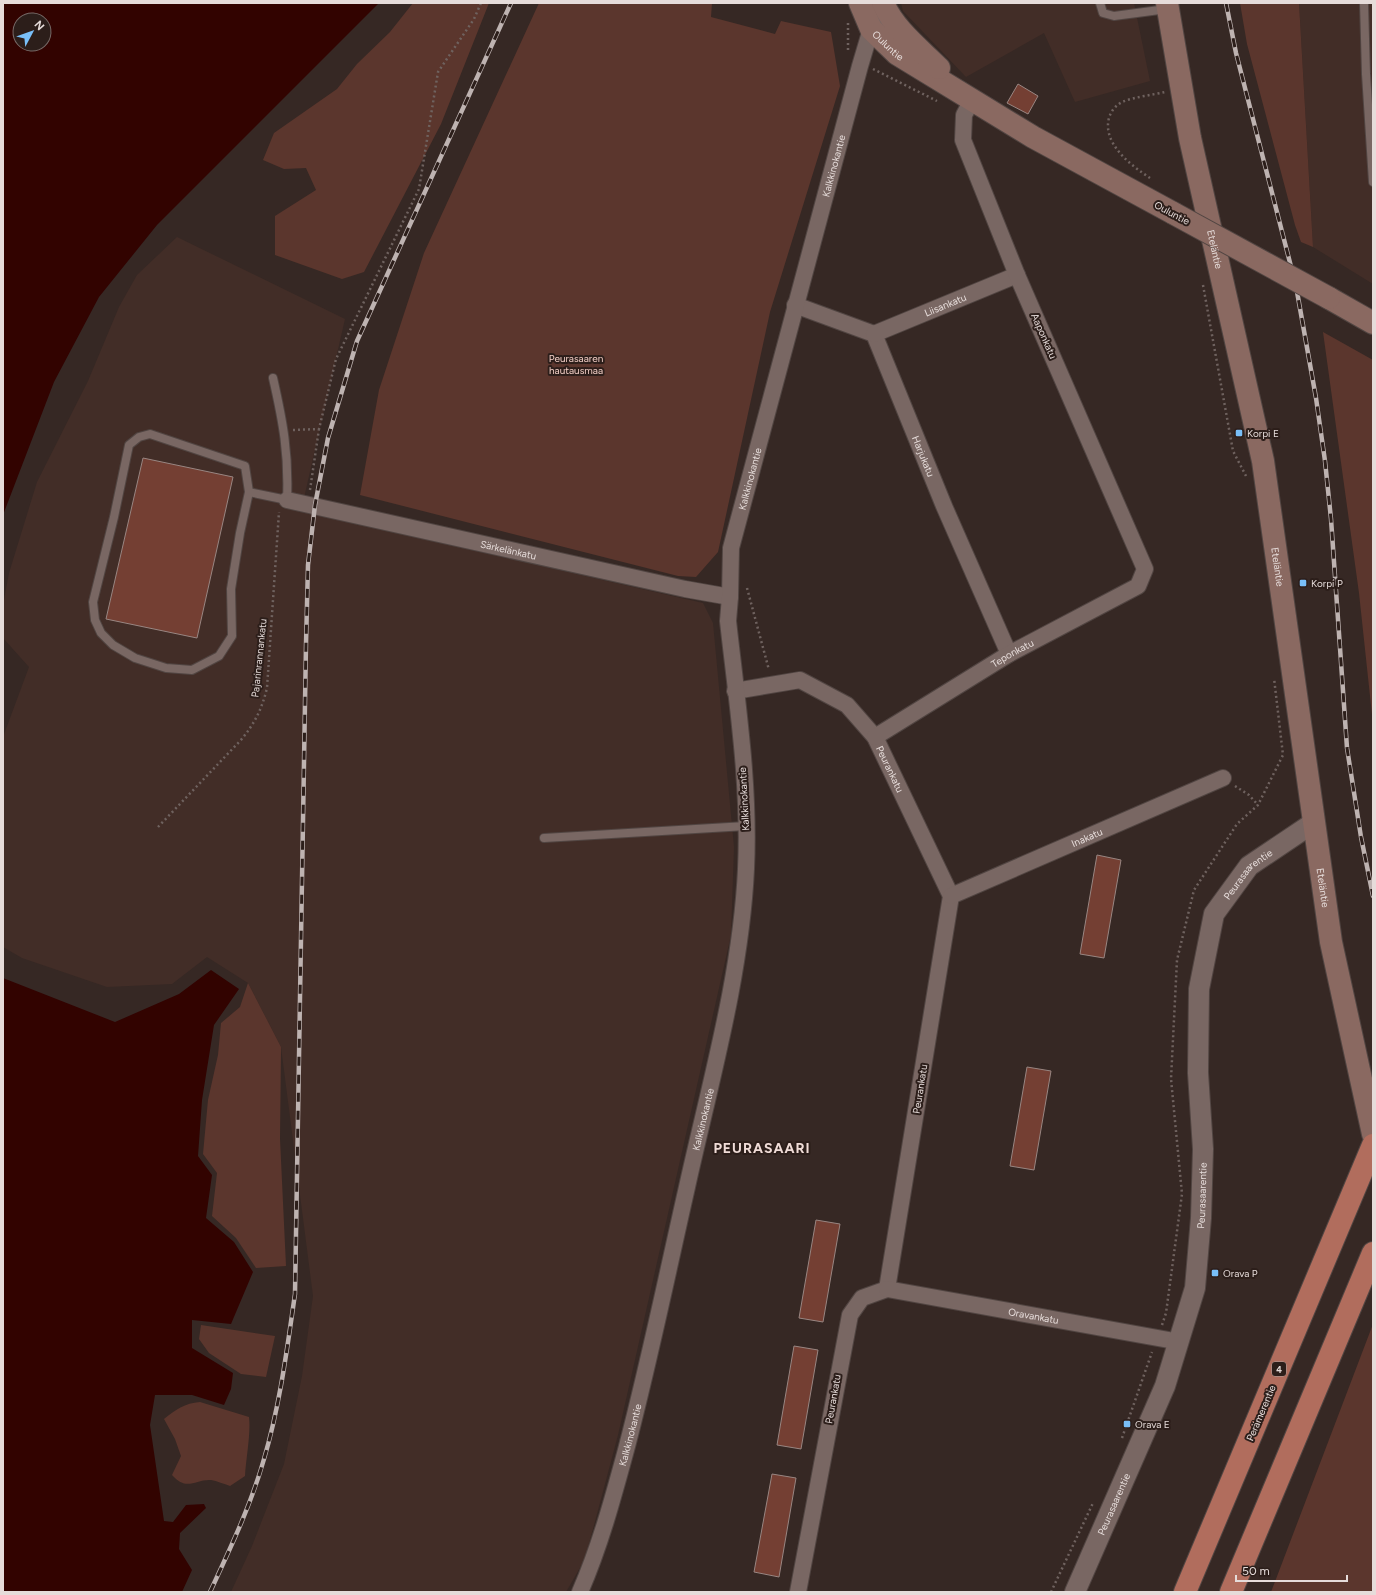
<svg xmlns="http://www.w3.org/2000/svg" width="1376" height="1595" font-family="Figtree,sans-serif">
<rect width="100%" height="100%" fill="#362824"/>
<!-- built -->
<path fill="#422d27" d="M901 3H1134L1150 81 1075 102 1044 33 966 77 903 11Z
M1299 3H1373V284L1313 247Z
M177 237 345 319 301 511 703 603 713 623 734 847 731 935 618 1435 585 1559 566 1592H231L252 1546 284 1464 302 1376 313 1296 281 1047 248 983 207 957 172 984 107 987 22 958 3 947V737L29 667 3 638V605L9 573 37 482 88 381 119 307 137 275Z"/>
<!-- green -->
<path fill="#5b362d" d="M413 3H489L441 124 364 272 342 279 275 255V216L316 190 306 168 284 169 263 160 274 133 337 89 357 64 390 32Z
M539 3H712L711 17 775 34 781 21 831 32 840 86 770 312 718 552 696 577 678 576 360 495 379 390 424 253Z
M1240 3H1299L1313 247 1301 242 1295 225 1247 44Z
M1323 332 1373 360V724L1359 593Z
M248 983 281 1047 280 1139 286 1266 256 1268 236 1238 212 1216 217 1173 203 1154 208 1100 218 1055 221 1023 240 1007Z
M1373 1324V1592H1271L1276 1579Z
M201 1325 275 1336 266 1377 241 1374 209 1353 199 1339Z
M200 1402 249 1417C251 1433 246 1459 245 1476L230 1486C224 1484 217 1481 211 1480 195 1479 187 1492 172 1475L181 1456 175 1439 164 1419C175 1410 185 1403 200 1402Z"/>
<!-- water -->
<path fill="#320300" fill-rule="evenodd" d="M3 3H379L157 225 99 297 54 382 3 515ZM20 20H44V44H20Z
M211 970 239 989 214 1025 202 1100 198 1156 212 1175 206 1218 234 1242 253 1272 231 1324 192 1320V1348L233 1373 231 1389 224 1405 192 1395H155L150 1425 164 1521 173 1522 186 1505 204 1504 206 1508 180 1533 179 1549 192 1570 182 1592H3V978L115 1022 179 994Z"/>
<!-- building -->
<path fill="#743f33" stroke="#998682" d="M1018 84 1038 96 1028 114 1007 103Z
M143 458 233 477 197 638 106 619Z
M1097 855 1121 860 1104 958 1080 954Z
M1027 1067 1051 1071 1034 1170 1010 1166Z
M816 1220 840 1224 823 1322 799 1318Z
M794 1346 818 1350 801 1449 777 1445Z
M772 1474 796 1478 779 1577 754 1572Z"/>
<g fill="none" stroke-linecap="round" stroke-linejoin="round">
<!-- service casing -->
<g stroke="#514542" stroke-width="10">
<path id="service" d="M1100 3 1103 13 1114 16 1167 9
M1364 3 1366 74 1373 182
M249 492 240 533 231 589 232 636 219 656 192 670 166 668 135 658 113 645 101 633 95 620 93 602 114 517 129 445 139 437 150 434 245 466 249 492 287 500C289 454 283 422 273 378
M544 838 746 826"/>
</g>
<!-- minor casing -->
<g stroke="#514542" stroke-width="18">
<g id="minor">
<path id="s1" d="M795 305 874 334 944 506 1009 654"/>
<path id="s2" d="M874 334 1017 275"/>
<path id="s3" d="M287 500 685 589 730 597"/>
<path id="s4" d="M735 691 800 680 847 705 875 737 951 896 887 1289 862 1298 850 1315 798 1592"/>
<path id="s5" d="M875 737 1009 654 1138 586 1145 569 1017 275 963 140 964 115 972 100"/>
<path id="s6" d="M951 896 1223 778"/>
<path id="s7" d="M887 1289 1180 1342"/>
<path id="s8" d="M580 1592C600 1546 613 1498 626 1450 649 1363 667 1275 687 1187 710 1083 741 976 746 869 750 786 737 702 728 621L730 597 731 548 860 66 871 29 878 22"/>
</g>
</g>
<!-- tertiary casing -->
<g stroke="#514542" stroke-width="22">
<g id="tertiary">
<path id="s9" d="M1075 1592 1165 1386 1195 1288 1201 1218 1203 1149 1198 1073 1199 989 1214 914 1249 866 1313 823"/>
</g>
</g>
<!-- secondary casing -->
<g stroke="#514542" stroke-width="24">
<g id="secondary">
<path id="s10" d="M860 3 871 29 897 54 1033 137 1173 213"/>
<path d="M883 3C895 30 919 48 939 68"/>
<path id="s11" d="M1167 3 1190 138 1263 461 1331 942 1373 1134"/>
<path d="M1329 298 1373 323"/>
</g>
</g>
<!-- motorway casing -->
<g stroke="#514542" stroke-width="24">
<path id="motorway" d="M1185 1592 1373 1145
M1231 1592 1373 1253"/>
</g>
<!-- path -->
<path stroke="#6f625f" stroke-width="2.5" stroke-dasharray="2 3" stroke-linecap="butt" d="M848 50V23
M873 69 937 101
M1150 178C1132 166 1102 144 1109 118 1111 111 1115 106 1122 102 1134 97 1152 95 1165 92
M1203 285 1233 451 1246 476
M293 430 319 429 336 359 419 189 438 72 474 19 481 3
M310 490 319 429
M747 588 769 670
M1235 786 1249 795 1258 805
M158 827 240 741C254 725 262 709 267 688L279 512
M1162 1325 1166 1313 1182 1194 1171 1079 1177 960 1194 890 1237 824 1258 805 1283 755 1274 678
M1122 1438 1152 1352
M1051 1592 1093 1503"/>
<!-- service -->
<use href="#service" stroke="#796763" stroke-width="8"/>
<!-- minor -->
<use href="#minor" stroke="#796763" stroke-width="16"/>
<!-- tertiary -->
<use href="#tertiary" stroke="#796763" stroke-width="20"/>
<!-- secondary -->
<use href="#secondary" stroke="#8a6961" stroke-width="22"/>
<!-- motorway -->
<use href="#motorway" stroke="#b16d5d" stroke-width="22"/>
<!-- rail casing -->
<g stroke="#beb3b1" stroke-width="4.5">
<path id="rail" d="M1226 3 1236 53 1296 286 1316 398 1325 461 1331 519 1347 748 1361 837 1373 896
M210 1592C230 1549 251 1505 264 1459 280 1405 287 1349 295 1294L306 644 308 565 315 505 328 438 357 341 511 3"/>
</g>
<!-- rail -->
<use href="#rail" stroke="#2c1e1a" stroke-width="3" stroke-dasharray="9" stroke-linecap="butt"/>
<!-- secondary-bridge casing -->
<g stroke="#514542" stroke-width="24" stroke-linecap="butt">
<path id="secondary-bridge" d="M1173 213 1329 298"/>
</g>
<!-- secondary-bridge -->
<use href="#secondary-bridge" stroke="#8a6961" stroke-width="22"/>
</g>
<!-- markers -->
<g fill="#79bff8" stroke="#2c1e1a" stroke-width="1.5">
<rect x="1235" y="429" width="8" height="8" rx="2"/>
<rect x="1299" y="579" width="8" height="8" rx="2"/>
<rect x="1211" y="1269" width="8" height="8" rx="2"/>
<rect x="1123" y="1420" width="8" height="8" rx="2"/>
</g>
<g text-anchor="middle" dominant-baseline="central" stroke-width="4" stroke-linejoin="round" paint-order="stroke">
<!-- shield labels -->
<rect fill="#2c1e1a" stroke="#aea3a0" stroke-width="1" x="1272" y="1362" width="14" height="14" rx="3"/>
<g font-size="9" font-weight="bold" fill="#e6dcda">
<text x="1279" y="1369">4</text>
</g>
<!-- street labels -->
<g font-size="10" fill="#e6dcda" stroke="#2c1e1a">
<text stroke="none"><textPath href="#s10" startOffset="52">Ouluntie</textPath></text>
<text stroke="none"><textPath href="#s8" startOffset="1461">Kalkkinokantie</textPath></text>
<text transform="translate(1172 213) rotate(28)">Ouluntie</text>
<text stroke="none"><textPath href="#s11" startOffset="251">Eteläntie</textPath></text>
<text stroke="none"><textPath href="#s2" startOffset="77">Liisankatu</textPath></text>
<text transform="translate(1044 336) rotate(66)">Aaponkatu</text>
<text stroke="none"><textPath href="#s1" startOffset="216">Harjukatu</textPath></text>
<text stroke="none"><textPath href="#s8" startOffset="1137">Kalkkinokantie</textPath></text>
<text stroke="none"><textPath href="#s3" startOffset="227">Särkelänkatu</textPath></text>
<text stroke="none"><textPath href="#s11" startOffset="575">Eteläntie</textPath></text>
<text stroke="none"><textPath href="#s5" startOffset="161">Teponkatu</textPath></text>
<text transform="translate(259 658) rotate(-84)">Pajarinrannankatu</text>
<text stroke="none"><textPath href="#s4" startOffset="197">Peurankatu</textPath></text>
<text transform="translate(744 799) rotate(-93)">Kalkkinokantie</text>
<text stroke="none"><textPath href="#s6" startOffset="148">Inakatu</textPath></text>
<text stroke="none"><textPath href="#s9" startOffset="756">Peurasaarentie</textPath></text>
<text stroke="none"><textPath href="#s11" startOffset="899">Eteläntie</textPath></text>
<text transform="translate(920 1089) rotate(-81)">Peurankatu</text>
<text stroke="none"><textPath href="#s8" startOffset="489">Kalkkinokantie</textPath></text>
<text stroke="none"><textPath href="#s9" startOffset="420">Peurasaarentie</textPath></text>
<text stroke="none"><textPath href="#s7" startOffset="149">Oravankatu</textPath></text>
<text transform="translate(833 1399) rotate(-80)">Peurankatu</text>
<text transform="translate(1261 1413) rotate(-67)">Perämerentie</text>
<text stroke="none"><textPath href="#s8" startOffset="165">Kalkkinokantie</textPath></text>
<text stroke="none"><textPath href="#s9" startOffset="96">Peurasaarentie</textPath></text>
</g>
<!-- park labels -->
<g font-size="10" fill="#f4d0c7" stroke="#2c1e1a">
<text x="576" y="358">Peurasaaren<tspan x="576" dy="12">hautausmaa</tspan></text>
</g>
<!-- poi labels -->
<g font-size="10" fill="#e6dcda" stroke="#2c1e1a" text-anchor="start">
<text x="1247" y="433">Korpi E</text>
<text x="1311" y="583">Korpi P</text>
<text x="1223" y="1273">Orava P</text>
<text x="1135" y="1424">Orava E</text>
</g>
<!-- district labels -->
<g font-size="14" font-weight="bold" letter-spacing="1" fill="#f0dcd7" stroke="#2c1e1a">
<text x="762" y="1148">PEURASAARI</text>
</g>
</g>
<!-- border -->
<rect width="1376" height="1595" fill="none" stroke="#e6dcda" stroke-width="8"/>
<!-- north arrow -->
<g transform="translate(32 32) rotate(49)"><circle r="19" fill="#2c1e1a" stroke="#766a67"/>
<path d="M0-3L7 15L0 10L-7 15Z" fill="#79bff8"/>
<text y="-6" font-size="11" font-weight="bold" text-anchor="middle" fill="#e6dcda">N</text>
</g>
<!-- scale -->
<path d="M1236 1575v6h111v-6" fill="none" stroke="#e6dcda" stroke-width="2"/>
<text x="1242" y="1575" font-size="12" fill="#e6dcda" stroke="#2c1e1a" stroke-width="3" paint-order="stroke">50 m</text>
</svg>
